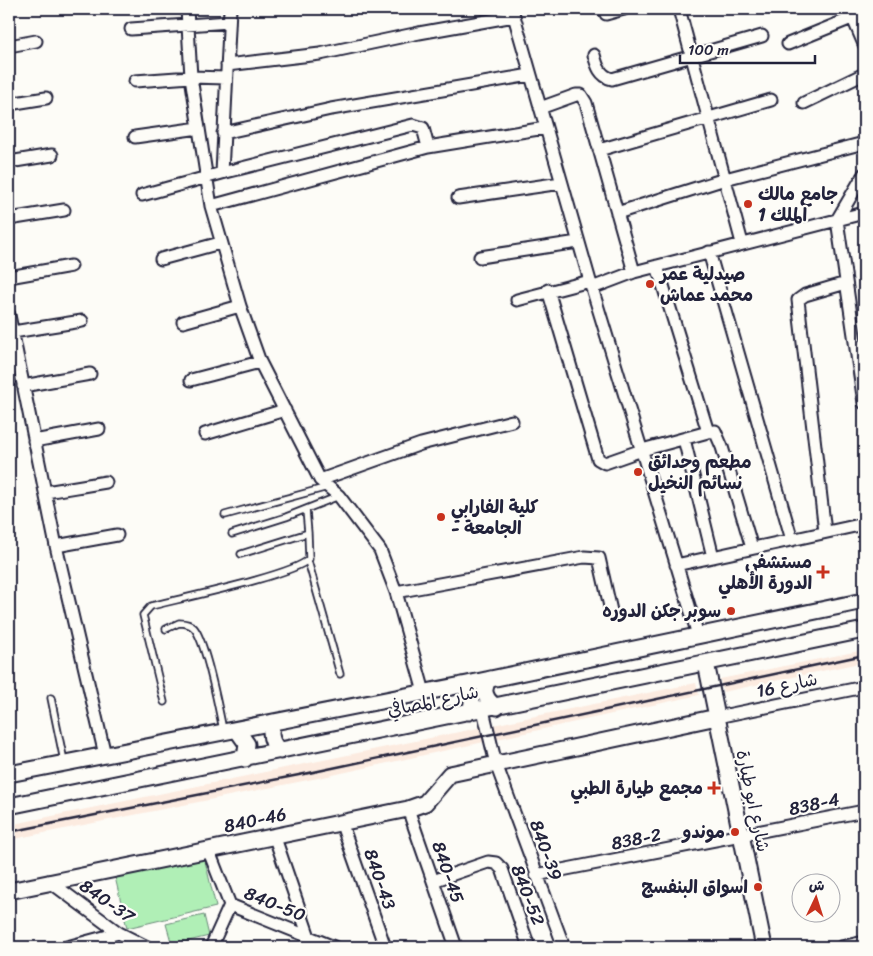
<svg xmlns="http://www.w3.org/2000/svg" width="873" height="956" font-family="Sriracha,'Playpen Sans Arabic',sans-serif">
<rect width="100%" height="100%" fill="#fdfcf7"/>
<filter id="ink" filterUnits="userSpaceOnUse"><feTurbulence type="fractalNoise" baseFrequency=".02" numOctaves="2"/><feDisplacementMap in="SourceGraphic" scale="10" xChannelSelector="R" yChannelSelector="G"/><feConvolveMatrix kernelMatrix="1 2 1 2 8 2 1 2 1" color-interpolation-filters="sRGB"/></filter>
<g filter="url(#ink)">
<!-- built -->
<path fill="#fcebe0" d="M864 650V662L723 692 720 679Z
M696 683 699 695 328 776 9 840V825Z"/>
<!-- green -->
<path fill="#b0efb6" stroke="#698878" d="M204 857 216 907 127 928 115 877Z
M204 915 209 936 172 945 166 924Z"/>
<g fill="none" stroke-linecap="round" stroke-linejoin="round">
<!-- lane casing -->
<g stroke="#22223b" stroke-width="9">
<path id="lane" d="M225 515 328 487
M232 534 286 517 339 496
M241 554 308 533 306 510
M308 561 340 674
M166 629 179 623C185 623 190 624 194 628 206 642 219 710 223 730
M51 698 64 761
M164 702 143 615 151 606C178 599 294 575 309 559L308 533"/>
</g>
<!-- street casing -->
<g stroke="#22223b" stroke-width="15">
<path id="street" d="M187 9 191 77 211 206 240 306 260 362 320 480 339 496 380 550 396 592 424 692
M512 9 592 288 698 635
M679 9 742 243
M849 9 864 44
M606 14 624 9
M131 29 229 22
M788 44 864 13
M9 46 36 41
M594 55C597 66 600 76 612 79L762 36
M227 65 320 54 419 33 514 16
M135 81 191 77 226 78
M804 103 864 74
M9 104 46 98
M540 108 576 95H581L586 103 634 272
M223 133 331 109 530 75
M135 137 199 128
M599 150 771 100
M9 162 52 155
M222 173 413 125 423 128 428 147
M864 174 837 220 864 403
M142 195 222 173 230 9
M458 198 561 183
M211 206 428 147 545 128
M617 213 725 179 864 143
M9 219 64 210
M709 252 792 540
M480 257 578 242
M161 259 220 243
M9 277 71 266
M592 288 634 272 864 213
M548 290 598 459 605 463 642 450 708 432 657 266
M517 300 590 281
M9 315 56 546 105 755
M183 322 240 306
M13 332 82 321
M191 380 260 362
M23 386 90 374
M708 432 715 431 722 447 752 548
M205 434 285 410
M684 439 713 557
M34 441 99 429
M320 480 421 444 512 421
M46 492 106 482
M825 532 798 300 805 295 846 283
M56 546 117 535
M676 565 864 524
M396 592 584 557 599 558 611 611
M483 710 496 764 564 947
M717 717 864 687
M408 809 456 947
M341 822 385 947
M274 835 309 937
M208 849 230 905 334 947
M536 875 864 811
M49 881 119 933 147 947
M433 881 488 862 496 863 502 869 529 947
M67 947 119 933
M211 947 230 905
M841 947 864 942"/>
</g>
<!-- secondary casing -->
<g stroke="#22223b" stroke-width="19">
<path id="secondary" d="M706 663 764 947
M490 679C480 689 486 701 497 707
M461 685C472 691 475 702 469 712
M273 722C269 734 271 743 280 751
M237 730 247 744 245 759
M9 774 467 684 864 601
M9 806 864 630
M9 891 408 809 425 803 450 774 717 717"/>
</g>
<!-- lane -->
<use href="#lane" stroke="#fdfcf7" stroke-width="5.5"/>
<!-- street -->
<use href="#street" stroke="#fdfcf7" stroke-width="11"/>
<!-- secondary -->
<use href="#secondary" stroke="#fdfcf7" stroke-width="15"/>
<!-- rail -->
<path stroke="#22223b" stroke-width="2.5" d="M9 832 309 773 864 655"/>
</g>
</g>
<!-- markers -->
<g fill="#c8321e" stroke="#fdfcf7" stroke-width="2">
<circle cx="748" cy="204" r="5"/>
<circle cx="650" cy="284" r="5"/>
<circle cx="638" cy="472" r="5"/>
<circle cx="441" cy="517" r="5"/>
<path d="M820.5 564.5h5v5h5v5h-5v5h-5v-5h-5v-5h5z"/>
<circle cx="731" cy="611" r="5"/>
<path d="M711.5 780.5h5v5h5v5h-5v5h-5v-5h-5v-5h5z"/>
<circle cx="735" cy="832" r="5"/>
<circle cx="758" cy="887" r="5"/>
</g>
<g text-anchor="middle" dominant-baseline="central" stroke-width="4.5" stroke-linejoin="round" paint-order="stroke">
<!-- poi labels -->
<g font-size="18" font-weight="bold" fill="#22223b" stroke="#fdfcf7" text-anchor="end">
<text x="758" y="194" text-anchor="start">جامع مالك<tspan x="758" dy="21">الملك 1</tspan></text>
<text x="660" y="274" text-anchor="start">صيدلية عمر<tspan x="660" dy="21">محمد عماش</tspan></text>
<text x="648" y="462" text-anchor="start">مطعم وحدائق<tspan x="648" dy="21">نسائم النخيل</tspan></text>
<text x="451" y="507" text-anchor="start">كلية الفارابي<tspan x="451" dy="21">- الجامعة</tspan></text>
<text x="812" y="562">مستشفى<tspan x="812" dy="21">الدورة الأهلي</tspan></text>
<text x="721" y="611">سوبر جكن الدوره</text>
<text x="703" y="788">مجمع طيارة الطبي</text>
<text x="725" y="832">موندو</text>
<text x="748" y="887">اسواق البنفسج</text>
</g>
<!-- street labels -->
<g font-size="18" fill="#22223b" stroke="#fdfcf7">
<text transform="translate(787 685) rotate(-12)">شارع 16</text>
<text transform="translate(433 701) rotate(-12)">شارع المصافي</text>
<text transform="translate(753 801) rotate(78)">شارع ابو طيارة</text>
<text transform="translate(814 804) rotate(-12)">838-4</text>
<text transform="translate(255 820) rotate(-12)">840-46</text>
<text transform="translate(636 839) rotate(-11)">838-2</text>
<text transform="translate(546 850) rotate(70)">840-39</text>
<text transform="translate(448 872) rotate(71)">840-45</text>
<text transform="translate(380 879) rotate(71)">840-43</text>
<text transform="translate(528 895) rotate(69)">840-52</text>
<text transform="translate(107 901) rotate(35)">840-37</text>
<text transform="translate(275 904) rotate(22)">840-50</text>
</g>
</g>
<!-- margin -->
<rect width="873" height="956" fill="none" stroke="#fdfcf7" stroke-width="30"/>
<rect x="15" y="15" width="843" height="926" fill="none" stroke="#22223b" stroke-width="2" filter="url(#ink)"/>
<!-- north arrow -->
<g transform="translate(816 898) rotate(4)"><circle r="24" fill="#fdfcf7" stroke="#a5a5ac"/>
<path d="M0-4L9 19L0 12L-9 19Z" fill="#c8321e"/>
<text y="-8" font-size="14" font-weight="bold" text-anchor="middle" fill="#22223b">ش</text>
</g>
<!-- scale -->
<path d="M680 55v8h135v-8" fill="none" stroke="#22223b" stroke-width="2.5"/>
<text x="688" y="55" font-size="15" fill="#22223b" stroke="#fdfcf7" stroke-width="4" paint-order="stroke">100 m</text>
</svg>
